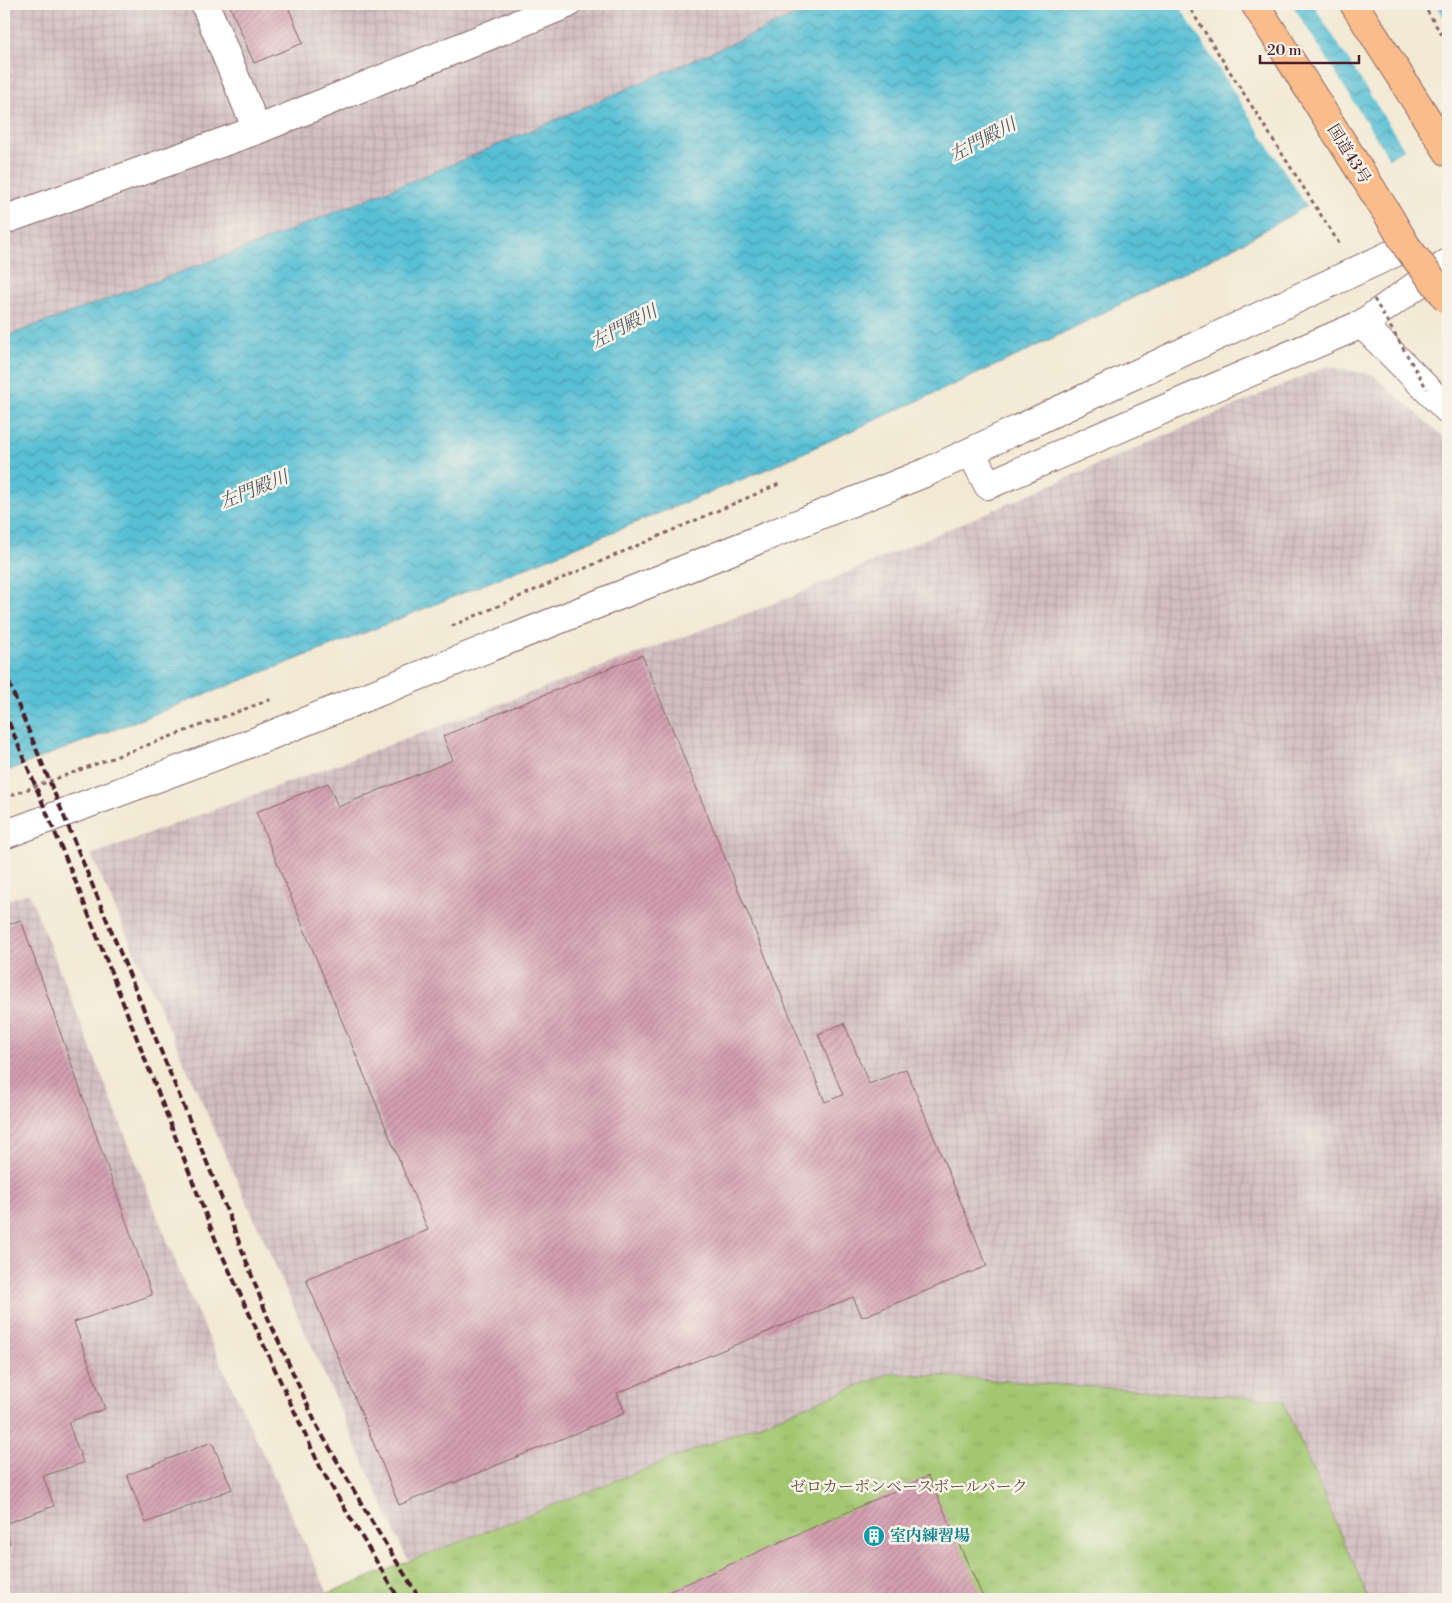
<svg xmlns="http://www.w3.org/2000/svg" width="1452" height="1603" font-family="'Libre Bodoni','Noto Serif JP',serif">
<defs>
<pattern id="industrial-grid" width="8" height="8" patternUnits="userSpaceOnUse" patternTransform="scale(1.25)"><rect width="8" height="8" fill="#d2bec2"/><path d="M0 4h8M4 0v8" fill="none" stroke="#b6a3a7"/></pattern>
<pattern id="park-tufts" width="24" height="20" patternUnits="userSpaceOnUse" patternTransform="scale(1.25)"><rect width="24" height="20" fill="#a3c771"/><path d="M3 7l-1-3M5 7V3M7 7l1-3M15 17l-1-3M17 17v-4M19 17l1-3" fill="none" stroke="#8eaa62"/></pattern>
<pattern id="water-waves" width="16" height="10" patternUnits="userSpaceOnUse" patternTransform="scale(1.25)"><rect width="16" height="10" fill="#58c0d5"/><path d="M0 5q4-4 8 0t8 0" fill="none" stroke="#4b9bad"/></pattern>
<pattern id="building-hatch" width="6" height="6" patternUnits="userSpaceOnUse" patternTransform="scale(1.25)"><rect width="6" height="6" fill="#d4a0b2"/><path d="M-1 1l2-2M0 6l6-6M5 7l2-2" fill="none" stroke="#ae8291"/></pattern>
</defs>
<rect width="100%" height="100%" fill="#f7f3e8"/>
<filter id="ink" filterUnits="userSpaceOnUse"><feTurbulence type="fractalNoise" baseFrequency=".02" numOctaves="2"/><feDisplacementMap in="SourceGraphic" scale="10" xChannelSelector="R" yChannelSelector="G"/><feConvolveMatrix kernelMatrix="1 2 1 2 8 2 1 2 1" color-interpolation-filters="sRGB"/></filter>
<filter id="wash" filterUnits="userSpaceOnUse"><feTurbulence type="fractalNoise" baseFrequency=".0096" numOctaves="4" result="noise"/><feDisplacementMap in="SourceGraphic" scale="20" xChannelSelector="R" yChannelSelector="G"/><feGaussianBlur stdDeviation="1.12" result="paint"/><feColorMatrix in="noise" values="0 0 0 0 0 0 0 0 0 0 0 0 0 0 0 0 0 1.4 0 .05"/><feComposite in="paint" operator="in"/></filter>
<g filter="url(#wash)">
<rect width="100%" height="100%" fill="#f3e9d3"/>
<!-- industrial -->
<path fill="url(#industrial-grid)" d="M4 4H817L772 26 458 162 254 245 4 337Z
M1327 366 1373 375 1448 441V1599H1369L1282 1400 891 1373 408 1561 91 855 791 597Z
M29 893 186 1288 328 1593 322 1599H4V901Z"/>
<!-- park -->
<path fill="url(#park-tufts)" stroke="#76734e" d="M891 1373 1282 1400 1369 1599H322L328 1593Z"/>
<!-- water -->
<path fill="url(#water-waves)" stroke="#517080" d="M817 4H1448V118L1396 154 1246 241 1021 354 765 470 357 636 4 772V337L254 245 458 162 772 26Z"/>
<!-- pier -->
<path fill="#f3e9d3" d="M1178 4H1292L1390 160 1308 208Z
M1313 4H1436L1448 24V121L1405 150Z"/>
<g id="blocks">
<!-- building -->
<path fill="url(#building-hatch)" d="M229 4H287L303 43 254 63Z
M642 655 825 1102 843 1095 818 1034 844 1023 869 1084 906 1069 987 1266 862 1317 853 1297 617 1393 625 1413 399 1505 306 1279 428 1230 256 812 328 783 338 807 453 760 443 736Z
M21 920 152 1295 74 1322 105 1409 68 1422 83 1463 43 1476 54 1506 4 1524V926Z
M212 1442 232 1489 146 1523 127 1475Z
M928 1476 984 1599H658L657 1597Z
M4 1527 10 1543 4 1545Z"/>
</g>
</g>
<g filter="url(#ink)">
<use href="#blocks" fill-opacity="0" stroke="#856666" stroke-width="1"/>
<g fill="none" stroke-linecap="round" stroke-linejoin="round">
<!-- street casing -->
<g stroke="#856666" stroke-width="30">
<path id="street" d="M205 4 257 130
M4 220 257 130 567 4
M1362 324 1448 410
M971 452 988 485 1362 324 1448 263
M4 835 259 740 927 472 1407 247"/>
</g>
<!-- highway casing -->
<g stroke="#856666" stroke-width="30">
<path id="highway" d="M1255 4 1390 218
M1354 4 1448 152"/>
</g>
<!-- path -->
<path stroke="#856666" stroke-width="3" stroke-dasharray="4 4" stroke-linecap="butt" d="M1187 4 1340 245
M1423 4 1448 45
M452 626 779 484
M4 798 272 699"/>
<!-- street -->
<use href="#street" stroke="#fff" stroke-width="28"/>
<!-- highway -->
<use href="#highway" stroke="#fabc8b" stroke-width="28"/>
<!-- rail -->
<path stroke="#4a1f2b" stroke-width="4" stroke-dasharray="8 4" stroke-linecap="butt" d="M4 671 229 1216 268 1318 317 1426 372 1522 420 1599
M4 711 77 885 218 1246 321 1469 399 1599"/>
<!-- highway-bridge casing -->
<g stroke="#856666" stroke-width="30" stroke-linecap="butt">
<path id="highway-bridge" d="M1390 218 1407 247 1448 300"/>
</g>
<!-- path-bridge -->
<path stroke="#856666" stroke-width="3" stroke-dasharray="4 4" stroke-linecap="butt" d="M1374 299 1427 389"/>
<!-- highway-bridge -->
<use href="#highway-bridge" stroke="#fabc8b" stroke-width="28"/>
</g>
</g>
<!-- icons -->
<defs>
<g id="building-disc" transform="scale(1.125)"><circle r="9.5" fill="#0f9aa8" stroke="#f7f3e8"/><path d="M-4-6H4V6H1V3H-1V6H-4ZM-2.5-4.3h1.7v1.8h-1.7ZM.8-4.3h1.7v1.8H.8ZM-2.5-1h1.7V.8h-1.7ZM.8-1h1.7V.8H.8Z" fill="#fff"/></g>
</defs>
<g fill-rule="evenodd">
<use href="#building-disc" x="874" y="1536"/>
</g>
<g text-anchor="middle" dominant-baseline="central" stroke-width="5" stroke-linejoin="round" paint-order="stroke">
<!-- street labels -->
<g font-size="16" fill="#4a1f2b" stroke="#f7f3e8">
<text transform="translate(1349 154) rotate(58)">国道43号</text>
</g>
<!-- park labels -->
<g font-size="16" fill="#655140" stroke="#f7f3e8">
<text x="909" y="1487">ゼロカーボンベースボールパーク</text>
</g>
<!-- culture labels -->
<g font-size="16" font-weight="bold" fill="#0d838f" stroke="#f7f3e8" text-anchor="start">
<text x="890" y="1536">室内練習場</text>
</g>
<!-- water labels -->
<g font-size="18" font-style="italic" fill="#4f5766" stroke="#f7f3e8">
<text transform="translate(983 140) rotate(-28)">左門殿川</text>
<text transform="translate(624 327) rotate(-28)">左門殿川</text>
<text transform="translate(254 490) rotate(-22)">左門殿川</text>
</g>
</g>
<!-- margin -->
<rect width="1452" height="1603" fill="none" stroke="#f7f3e8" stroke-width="20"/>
<!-- scale -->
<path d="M1260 55v8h99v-8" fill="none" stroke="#4a1f2b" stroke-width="2.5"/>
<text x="1267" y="55" font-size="15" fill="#4a1f2b" stroke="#f7f3e8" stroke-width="4" paint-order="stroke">20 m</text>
</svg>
